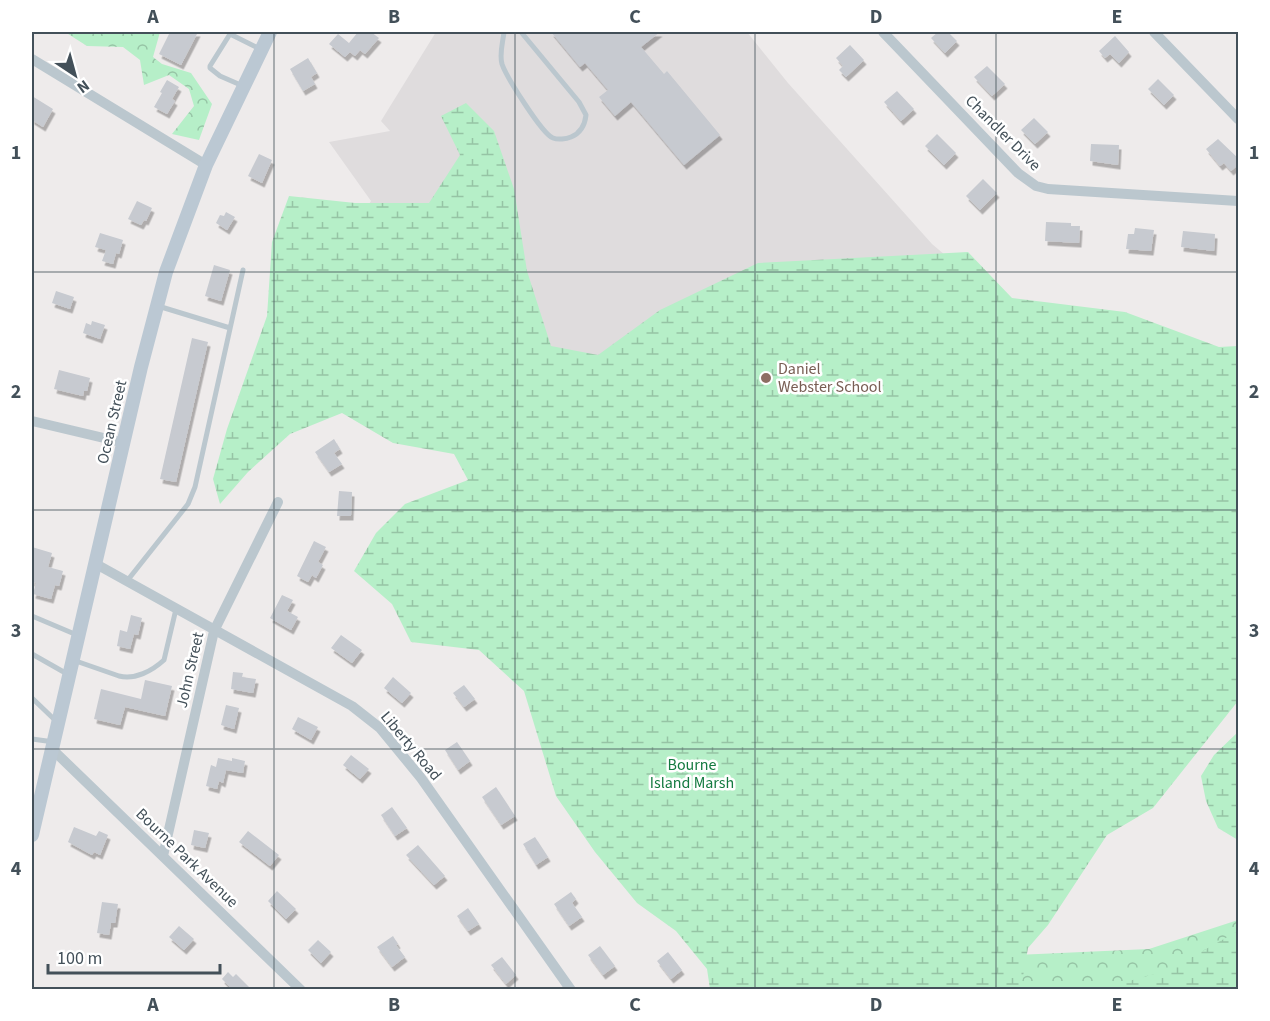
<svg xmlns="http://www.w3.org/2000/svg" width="1270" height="1021" font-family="'Source Sans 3',sans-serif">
<defs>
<pattern id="forest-crowns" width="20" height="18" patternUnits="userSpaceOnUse" patternTransform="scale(1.5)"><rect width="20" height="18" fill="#b6efc8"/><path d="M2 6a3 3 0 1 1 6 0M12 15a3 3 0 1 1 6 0" fill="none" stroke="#96c4a5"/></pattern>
<pattern id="wetland-marsh" width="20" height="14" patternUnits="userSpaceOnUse" patternTransform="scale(1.5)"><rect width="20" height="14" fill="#b6efc8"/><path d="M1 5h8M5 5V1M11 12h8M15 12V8" fill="none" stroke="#96c4a5"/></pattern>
<filter id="shadow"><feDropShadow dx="2.5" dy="4.5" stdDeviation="0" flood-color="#0004"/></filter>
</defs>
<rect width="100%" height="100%" fill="#eeebeb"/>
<!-- education -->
<path fill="#dfdcdd" d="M436 32H747L788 83 932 244 971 277 1117 612 325 273 371 201 329 142 390 131 381 121Z"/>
<!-- forest -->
<path fill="url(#forest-crowns)" d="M65 32H160L153 57 162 64 191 73 212 104 199 140 172 134 194 106 189 89 169 75 144 85 140 60 123 47 87 46Z
M1238 920V989L974 990 992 956 1149 949Z"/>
<!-- wetland -->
<path fill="url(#wetland-marsh)" d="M466 103 494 131 514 189 527 271 551 346 598 355 660 310 758 263 968 252 1012 298 1125 312 1219 347 1238 346V701L1153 808 1107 835 1048 925 1028 948 1022 982 1040 989H710L707 969 676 931 637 903 595 852 556 796 524 691 479 650 411 642 392 604 354 571 376 533 405 504 468 480 454 454 393 443 342 413 290 434 248 472 220 504 213 479 227 429 267 316 272 242 289 196 355 203H429L460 155 441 116Z
M1238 732V840L1218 828 1206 801 1201 776 1214 755Z
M1238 931V989H1100L1169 970Z"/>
<!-- building -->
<path fill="#c7cad0" filter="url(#shadow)" d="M170 32H198L181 65 159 54Z
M358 32H371L379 38 365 54 360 50 355 56 350 52 345 57 329 44 338 34 349 43Z
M551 32H660L641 47 664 74 667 71 720 135 684 165 631 102 615 116 599 97 608 90 585 63 580 67Z
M938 32H948L957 41 945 53 931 38Z
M1115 36 1129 52 1119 63 1110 54 1105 58 1099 51Z
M850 45 864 60 846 77 839 70 843 66 836 58Z
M308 58 317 73 311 77 315 84 303 91 290 69Z
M987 66 1005 84 992 96 974 77Z
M1158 79 1174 95 1164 105 1148 89Z
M167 80 179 87 172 99 175 101 167 114 154 107 162 93 160 92Z
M897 91 914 109 901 121 884 102Z
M32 96 53 109 43 127 32 120Z
M1034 118 1048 132 1035 144 1021 130Z
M937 134 956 153 944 165 925 146Z
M1218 139 1239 159V164L1231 171 1224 163 1220 166 1206 149Z
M1091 144 1119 145 1118 165 1090 161Z
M259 154 272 160 262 183 248 176Z
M983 179 997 193 980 210 966 196Z
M137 201 152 208 146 221 144 220 141 225 128 219Z
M226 212 235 217 227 230 216 223 220 215 224 216Z
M1046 222 1071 223V226H1080L1079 243 1045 241Z
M1135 228 1154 230 1151 251 1126 249 1128 234H1134Z
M1183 231 1215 234 1214 251 1181 247Z
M100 233 123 240 119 254 116 253 113 264 102 261 106 250 95 247Z
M214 265 230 270 221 301 205 296Z
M56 291 74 297 70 309 52 303Z
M92 321 105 325 100 339 83 333 86 323 91 325Z
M192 338 208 342 176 482 160 479Z
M59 370 90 378 87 391H84L83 396 54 389Z
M334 439 340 449 334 453 342 464 329 472 315 452Z
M339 491 352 492 351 516H337Z
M314 541 326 547 318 562 323 565 316 578 312 575 308 582 297 576Z
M32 547 52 553 48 567 63 571 59 586 55 585 51 599 33 594 36 583 32 582Z
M282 595 293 600 287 611 298 617 291 630 270 618Z
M131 615 142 618 138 635 134 634 130 649 117 646 120 630 127 632Z
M341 635 362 650 352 663 331 648Z
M233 672 243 673 242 677 256 679 253 693 231 689Z
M393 677 411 693 402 703 384 688Z
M145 680 172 686 165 716 125 707 120 725 94 719 101 689 141 699Z
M464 685 475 699 464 707 453 693Z
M226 705 239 708 234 729 221 725Z
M298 717 318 727 311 740 292 729Z
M457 742 470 761 458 770 445 750Z
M351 755 369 769 360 779 343 765Z
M218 758 232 761V758L245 761 243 773 226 770 223 783 219 781 217 789 206 786 211 765 216 767Z
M496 787 515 816 501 825 482 797Z
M392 807 407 828 395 836 381 815Z
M74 827 96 836 99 831 108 835 100 855 94 852 92 855 68 842Z
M194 830 209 833 205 848 191 845Z
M248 831 279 855 270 866 239 842Z
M535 837 548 857 536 865 523 844Z
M418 845 445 876 434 885 406 855Z
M277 891 296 909 286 919 268 901Z
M571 892 576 899 572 903 582 917 569 926 554 904Z
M102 902 118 904 115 923H111L109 935 97 933Z
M468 908 479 924 468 931 457 916Z
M179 926 194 939 184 950 169 937Z
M393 936 398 944 396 945 405 957 392 967 377 947Z
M318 940 331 952 321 963 308 950Z
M600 946 615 966 603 975 588 955Z
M668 952 682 970 671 979 657 961Z
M502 957 516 975 506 984 491 965Z
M228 972 233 977 236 974 252 990H233L222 979Z"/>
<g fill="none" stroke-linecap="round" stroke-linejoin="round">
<!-- service -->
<path stroke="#bbc7ce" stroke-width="5" d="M504 32C503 42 499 54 502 64 506 76 542 134 553 138 558 140 566 139 571 137 581 133 585 124 586 115L579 102 521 32
M243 86 220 76 210 68V66L230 34 260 49
M158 306 230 328
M127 581 188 504 195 487 243 270
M32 616 77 635
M32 654 69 675
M73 660 119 676C135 680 152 671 164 660L176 609
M32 698 57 722
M32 739 54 742"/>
<!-- minor -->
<path stroke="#bbc7ce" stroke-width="10" d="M883 32 1018 173 1036 186 1048 189 1238 201
M1154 32 1238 119
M32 59 206 165
M32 421 125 443
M96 564 352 706 380 728 421 778 571 990
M52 749 301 990
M163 856 214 631 278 502"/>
<!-- secondary -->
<path stroke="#bbc8d3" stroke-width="14" d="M32 835 141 367 166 272 206 165 270 32"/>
</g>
<!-- grid -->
<path fill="none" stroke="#435059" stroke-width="1.5" stroke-opacity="0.55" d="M274 32V990M515 32V990M755 32V990M996 32V990M32 272H1238M32 510H1238M32 749H1238"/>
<!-- markers -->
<circle fill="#8d6e63" stroke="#fff" stroke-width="2" cx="766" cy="378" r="6"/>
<g text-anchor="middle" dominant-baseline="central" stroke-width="5" stroke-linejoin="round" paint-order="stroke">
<!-- street labels -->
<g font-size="16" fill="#435059" stroke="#fff">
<text transform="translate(1003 133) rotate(45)">Chandler Drive</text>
<text transform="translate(112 422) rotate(-77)">Ocean Street</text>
<text transform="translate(190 670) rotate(-77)">John Street</text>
<text transform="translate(411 746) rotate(50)">Liberty Road</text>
<text transform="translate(187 858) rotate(44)">Bourne Park Avenue</text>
</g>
<!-- education labels -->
<g font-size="16" fill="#785e54" stroke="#fff" text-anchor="start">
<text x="778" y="369">Daniel<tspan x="778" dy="18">Webster School</tspan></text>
</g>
<!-- park labels -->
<g font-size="16" fill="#147a40" stroke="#fff">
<text x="692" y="765">Bourne<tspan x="692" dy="18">Island Marsh</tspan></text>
</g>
</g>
<!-- border -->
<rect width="1270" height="1021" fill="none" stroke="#ffffff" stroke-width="66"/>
<!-- north arrow -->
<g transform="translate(75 75) rotate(144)" stroke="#ffffff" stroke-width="4.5" paint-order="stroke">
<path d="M0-4.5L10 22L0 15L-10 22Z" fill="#435059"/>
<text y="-9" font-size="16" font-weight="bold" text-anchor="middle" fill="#435059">N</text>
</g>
<!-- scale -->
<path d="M48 964v9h172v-9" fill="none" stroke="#435059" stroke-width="3"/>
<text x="57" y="964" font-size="18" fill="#435059" stroke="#ffffff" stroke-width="4.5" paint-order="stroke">100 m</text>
<rect x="33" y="33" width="1204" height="955" fill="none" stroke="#435059" stroke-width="2"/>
<g font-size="20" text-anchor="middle" font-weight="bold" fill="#435059">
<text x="153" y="23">A</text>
<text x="394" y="23">B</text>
<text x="635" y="23">C</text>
<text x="876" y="23">D</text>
<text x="1117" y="23">E</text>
<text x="16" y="159">1</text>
<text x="1254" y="159">1</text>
<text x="16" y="398">2</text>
<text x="1254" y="398">2</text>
<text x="16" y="637">3</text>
<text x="1254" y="637">3</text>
<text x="16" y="875">4</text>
<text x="1254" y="875">4</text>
<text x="153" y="1011">A</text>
<text x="394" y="1011">B</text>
<text x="635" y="1011">C</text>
<text x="876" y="1011">D</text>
<text x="1117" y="1011">E</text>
</g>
</svg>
